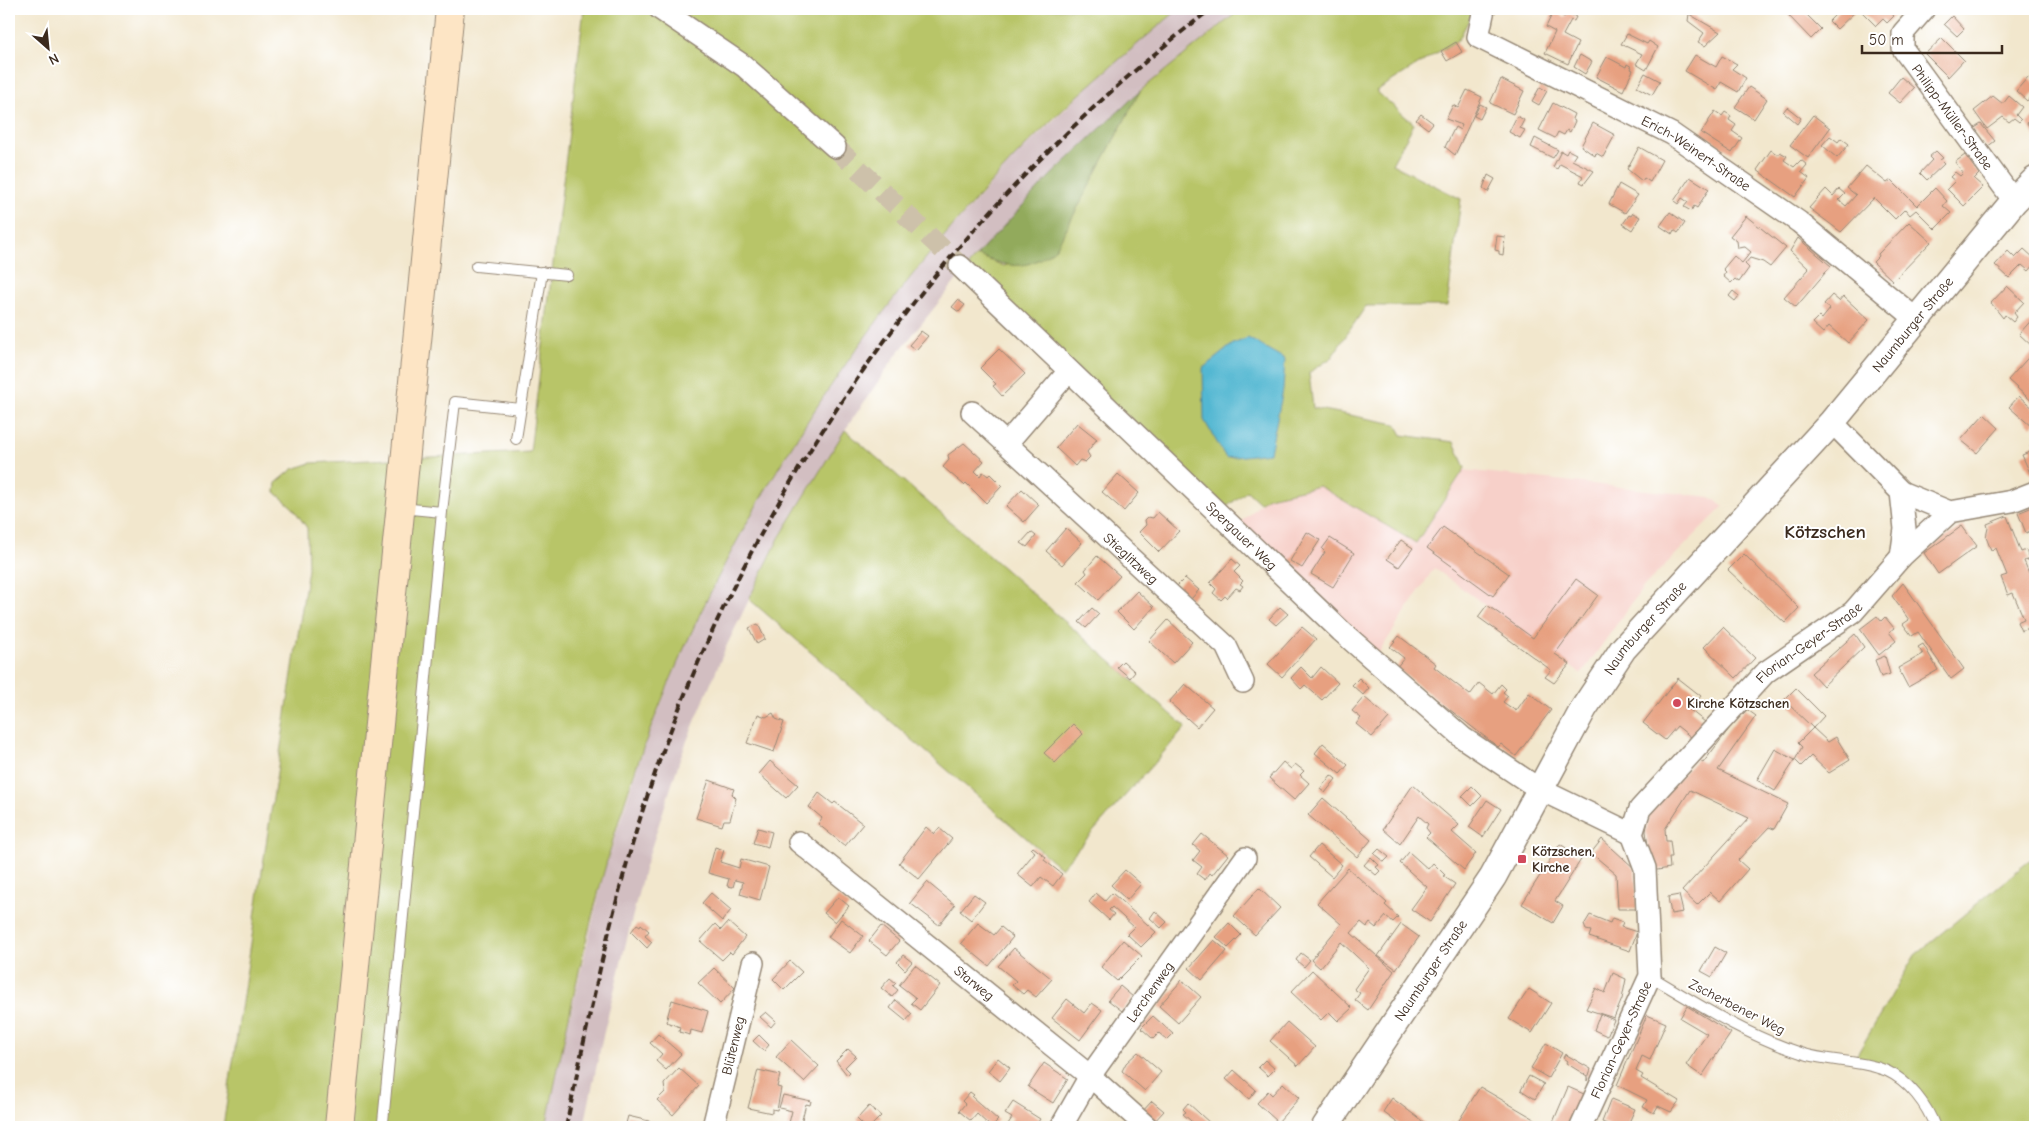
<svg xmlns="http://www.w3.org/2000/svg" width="2044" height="1136" font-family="'Comic Neue',sans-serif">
<rect width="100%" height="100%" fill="#fff"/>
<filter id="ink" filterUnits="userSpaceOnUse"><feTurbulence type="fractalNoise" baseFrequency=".02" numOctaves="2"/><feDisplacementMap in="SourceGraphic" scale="10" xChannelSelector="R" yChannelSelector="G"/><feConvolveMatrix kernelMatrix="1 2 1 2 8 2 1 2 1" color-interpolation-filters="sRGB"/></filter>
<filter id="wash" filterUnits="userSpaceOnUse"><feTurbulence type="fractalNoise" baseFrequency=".0096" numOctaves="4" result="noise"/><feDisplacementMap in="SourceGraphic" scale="20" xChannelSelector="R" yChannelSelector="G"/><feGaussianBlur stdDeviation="1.12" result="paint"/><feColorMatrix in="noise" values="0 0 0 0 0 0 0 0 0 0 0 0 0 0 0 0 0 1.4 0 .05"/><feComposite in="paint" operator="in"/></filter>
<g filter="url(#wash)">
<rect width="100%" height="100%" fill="#f2e7cd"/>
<!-- built -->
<path fill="#f7d0c9" d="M1464 470 1710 497 1724 506 1644 586 1581 674 1434 568 1378 654 1354 628 1318 599 1241 522 1268 497 1319 486 1416 543Z"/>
<!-- industrial -->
<path fill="#d2bec1" d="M1179 9H1241L1140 91 1050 176 977 255 897 354 845 430 779 538 726 647 682 753 644 870 602 1040 584 1127H546L565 1036 606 865 644 746 691 630 744 527 806 421 864 335 933 249 1014 158 1108 68Z"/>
<!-- green -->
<path fill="#b8c568" stroke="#7a7843" d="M584 9H1179C1122 57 1064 105 1012 160 853 329 727 526 645 743 599 867 572 999 546 1127H223L308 569 307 528 293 508 275 492 276 483 293 469 311 463 530 452Z
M1241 9H1468L1472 14 1459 39 1376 91 1414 124 1392 164 1461 199 1447 306H1366L1331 358 1309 373 1313 408 1396 424 1402 435 1454 442 1465 468 1416 543 1319 486 1268 497 1260 503 1247 491 1225 508 968 266 977 255 1004 266 1055 248 1140 91Z
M845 430 1186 727 1061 868 749 599 779 538Z
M2035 856V1127H1939L1912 1084 1854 1060 1915 955Z"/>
<!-- forest -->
<path fill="#92aa5c" stroke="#666a3d" d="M1140 91 1056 248C1026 272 1010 268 977 255L1050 176Z"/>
<!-- water -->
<path fill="#53b7d2" stroke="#477078" d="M1248 338 1285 359 1283 390 1270 453 1226 458 1204 420 1203 368 1233 344Z"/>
<g id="blocks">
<!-- building -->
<path fill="#e7a080" d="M1794 9H1801L1821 29 1811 39 1788 15Z
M1841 9H1858L1837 29 1829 21Z
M1859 9H1893L1890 12 1894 16 1887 23 1883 19 1876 26Z
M1554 10 1564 17 1569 13 1576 17 1574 21 1571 20 1563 35 1578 43 1568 64 1545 53 1555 32 1546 27Z
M1689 14 1720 32 1705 46 1698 42 1704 33 1688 21Z
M1952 16 1964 29 1957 36 1944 24Z
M1627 34 1647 44 1649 41 1658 47 1646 70 1636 64 1642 54 1621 44Z
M1942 38 1964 60 1948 77 1925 54Z
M1456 42 1462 52 1447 61 1441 51Z
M1580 55 1592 62 1585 74 1574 67Z
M1695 55 1716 67 1722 56 1737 64 1732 69 1746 78 1738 92 1721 82 1717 90 1685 71Z
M1607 57 1626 67 1627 64 1632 67 1631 69 1633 70 1623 91 1596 77Z
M1645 73 1660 81 1652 95 1637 87Z
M1901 77 1914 88 1900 103 1888 93Z
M2028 77 2035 83V92L2027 101 2016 91Z
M1501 79 1524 91 1513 114 1490 103Z
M1540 87 1547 91 1539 105 1532 101Z
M1749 87 1767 99 1754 119 1735 107Z
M1467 90 1482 97 1455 155 1445 147 1455 127 1460 130 1462 125 1446 119 1453 105 1458 108Z
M1993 96 2003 104 2009 96 2022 107 2016 115 2021 120 2019 122 2014 118 2009 122 2003 117 1987 129 1974 111Z
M1553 103 1574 114 1572 119 1575 121 1570 132 1567 130 1564 135 1558 132 1555 138 1539 130Z
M1480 104 1486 107 1480 119 1474 116Z
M1787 107 1801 118 1797 124 1783 112Z
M1715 111 1722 116 1725 112 1731 116 1729 120 1736 125 1732 131 1742 138 1732 153 1701 133Z
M1421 114 1433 123 1428 129 1416 120Z
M1813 115 1830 128 1808 158 1790 145Z
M1517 116 1524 120 1520 128 1525 130 1520 138 1509 132Z
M2035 117V136L2027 123Z
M1593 123 1615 135 1603 157 1596 153 1595 156 1581 146Z
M1981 124 1995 141 1987 147 1973 129Z
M1830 136 1838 142 1841 138 1849 144 1837 158 1822 145Z
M1535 138 1558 150 1553 158 1531 147Z
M1639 147 1662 160 1650 182 1644 178 1642 181 1627 169Z
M1568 150 1576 154 1572 160 1594 171 1584 184 1580 182 1583 176 1560 164 1557 169 1553 167 1561 151 1566 154Z
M1771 150 1778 155 1780 152 1787 156 1784 160 1794 167 1801 160 1807 165 1801 172 1809 178 1795 197 1757 170Z
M1936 151 1943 158 1940 160 1944 164 1927 180 1920 173 1932 160 1929 157Z
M1965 155 1979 174 1974 179 1983 187 1964 206 1947 189 1955 181 1950 177 1955 172 1960 176 1963 173 1955 162Z
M1866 166 1887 183 1891 180 1917 206 1935 188 1947 201 1943 206 1951 213 1935 229 1916 210 1910 215 1905 209 1895 219 1874 198 1841 232 1809 208 1826 189 1833 196 1839 189 1845 194 1839 200 1846 206 1856 195 1847 188Z
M1488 175 1495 179 1488 192 1483 188Z
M1690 177 1709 189 1697 208 1694 206 1691 211 1684 207 1688 202 1682 198 1678 204 1674 201Z
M1619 184 1638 195 1625 213 1609 204Z
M1670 212 1685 223 1678 233 1674 230 1672 234 1660 226Z
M1633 213 1640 217 1632 230 1623 224 1629 215 1631 216Z
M1746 216 1786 248 1770 267 1763 262 1750 258 1745 264 1749 268 1739 282 1735 279 1731 283 1723 276 1726 272 1723 269 1734 256 1742 263 1751 252 1745 247 1738 248 1737 241 1730 236Z
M1909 222 1931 242 1893 281 1873 262 1879 256 1878 254Z
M1497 236 1505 237 1503 255 1499 254V251L1495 250Z
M1798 238 1831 266 1796 307 1784 297 1809 269 1790 251Z
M2024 249 2035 259V264L2029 271 2022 265 2009 278 1995 265 2008 251 2015 258Z
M2007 286 2024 302 2014 313 2017 317 2013 322 2005 315 2003 318 1991 303Z
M1733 291 1739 296 1735 301 1729 296Z
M1832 295 1839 301 1843 296 1869 320 1848 343 1829 326 1823 333 1812 323 1819 316 1822 319 1830 309 1824 304Z
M958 300 965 305 959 312 952 307Z
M2035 316V344L2033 347 2019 334Z
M921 331 928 336 916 350 909 345Z
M999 349 1025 374 1002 396 993 386 996 384 980 368Z
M2035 350V404L2008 380Z
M2019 396 2035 410V423L2032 427 2009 407Z
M1984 414 1999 428 1977 453 1961 440Z
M1077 423 1097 439 1087 452 1090 457 1085 462 1080 460 1075 466 1056 448Z
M964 443 984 461 975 471 980 476 983 472 988 476 990 474 1002 486 986 503 966 483 964 485 943 467 949 460 948 455Z
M2035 444V470L2030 473 2022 455 2032 451 2030 446Z
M1118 474 1139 493 1124 511 1102 492Z
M1022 489 1039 505 1024 522 1006 506Z
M2035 506V529L2026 533 2018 513Z
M1158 512 1179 531 1159 552 1139 532 1146 525 1145 520 1148 517 1153 518Z
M2007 516 2021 552 2026 550 2029 559 2024 561 2029 573 2035 571V627L2027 630 2026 628 2021 631 2017 622 2024 619 2013 593 2008 595 2001 577 2007 575 1996 548 1991 550 1986 537 1988 528 1987 524Z
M1962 526 1977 546 1938 574 1924 553Z
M1443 527 1509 574 1493 596 1427 548Z
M1066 528 1082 543 1062 565 1046 551Z
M1031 532 1036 536 1027 547 1021 543Z
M1307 532 1320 540 1302 568 1290 561Z
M1330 538 1354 553 1333 587 1311 574 1325 552 1322 549Z
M1401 540 1413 548 1399 567 1387 559Z
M1744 554 1799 608 1785 623 1728 570Z
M1097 556 1120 576 1098 600 1078 582 1087 573 1085 570Z
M1232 559 1240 566 1234 572 1243 581 1240 584 1243 586 1240 590 1236 588 1227 598 1225 596 1221 600 1213 593 1216 589 1210 583Z
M1185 578 1199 590 1191 599 1177 586Z
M1576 579 1598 595 1555 654 1570 664 1554 683 1545 677 1551 670 1478 617 1487 605 1533 638Z
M1903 583 1964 669 1951 679 1918 632 1912 636 1903 624 1909 620 1892 596Z
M1137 591 1154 607 1134 629 1117 612Z
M1280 607 1288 614 1276 625 1269 619Z
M1092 608 1099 614 1086 628 1079 622Z
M1877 616 1881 621 1885 617 1894 628 1889 632 1896 641 1879 655 1860 629Z
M1168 620 1192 642 1173 663 1149 641Z
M758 624 765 639 757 644 749 628Z
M1302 627 1316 639 1282 677 1268 664Z
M1723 627 1755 658 1736 678 1704 647Z
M1855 634 1864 647 1823 686 1811 673Z
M1399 636 1436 664 1434 667 1470 695 1479 683 1493 694 1501 684 1506 689 1503 692 1508 696 1503 702 1516 711 1529 693 1551 710 1516 756 1501 744 1498 747 1396 668 1404 658 1390 647Z
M1923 644 1938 670 1908 687 1898 668 1923 654 1918 647Z
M1885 656 1890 674 1881 677 1875 660Z
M1123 661 1135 672 1130 678 1117 667Z
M1301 667 1312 678 1321 667 1338 683 1322 700 1305 685 1301 689 1291 678Z
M1359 678 1369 688 1363 695 1352 685Z
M1678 678 1701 696 1690 710 1705 722 1692 738 1677 726 1665 740 1643 723Z
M1185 684 1213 708 1197 727 1169 702Z
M1796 688 1824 716 1813 728 1828 742 1836 737 1850 760 1829 773 1811 756 1801 766 1795 760 1802 747 1798 743 1813 728 1784 700Z
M1364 697 1389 718 1372 737 1356 724 1361 718 1352 711Z
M1745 708 1756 716 1718 770 1788 804 1774 829 1769 827 1738 860 1748 869 1720 901 1710 892 1697 905 1682 891 1749 818 1690 790 1665 829 1666 841H1670L1672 857H1669L1670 868 1651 871 1646 831 1650 810 1697 759 1703 763Z
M773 713 776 719 784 722 774 752 747 743 758 714 766 717Z
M1073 724 1083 734 1055 763 1044 753Z
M1323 743 1348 765 1340 774 1315 753Z
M1775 749 1795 760 1775 791 1757 780Z
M770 761 798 785 786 798 759 774Z
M1283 762 1291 769 1295 764 1304 771 1300 775 1309 783 1294 800 1269 778Z
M1331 775 1336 779 1325 793 1320 789Z
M709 780 734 789 732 794 736 798 730 820H724L722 826 696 818Z
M1413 785 1459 825 1452 832 1476 853 1464 870 1426 837 1430 833 1426 828 1428 824 1419 816 1400 844 1383 829Z
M1472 786 1482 796 1472 806 1462 796Z
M819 793 833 804 835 802 863 824 845 846 818 824 822 818 809 807Z
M1323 798 1371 840 1357 857 1308 815Z
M1487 800 1501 809 1483 837 1469 827Z
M926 827 934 834 939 828 952 839 919 879 899 863Z
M758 828 772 832 768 847 753 843Z
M1202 834 1228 855 1212 875 1210 873 1205 880 1197 874 1202 867 1193 860 1200 851 1193 845Z
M1602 839 1635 869 1637 909H1618L1616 874 1591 853Z
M1560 844 1582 858 1555 901 1563 906 1553 923 1522 904Z
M1319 845 1342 865 1332 877 1309 857Z
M715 847 724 850 720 862 739 868 741 859 769 867 760 900 740 894 743 882 735 880 733 887 727 886 729 879 708 873Z
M1033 847 1046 857 1044 860 1062 874 1053 886 1041 877 1033 887 1017 874 1035 852 1031 849Z
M1379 849 1389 857 1384 862 1374 854Z
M1409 852 1428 869 1433 863 1445 875 1443 876 1455 884 1430 922 1411 909 1427 887 1400 863Z
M1371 857 1379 865 1376 867 1380 871 1376 875 1364 865Z
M1348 868 1387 903 1385 905 1398 917 1393 922 1386 916 1376 928 1370 923 1367 927 1361 922 1351 933 1394 971 1368 1010 1355 1000 1360 993 1354 989 1369 968 1341 942 1320 968 1311 960 1341 924 1317 903Z
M1125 870 1141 884 1127 900 1111 885Z
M927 882 955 905 939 925 910 903Z
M1259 888 1280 908 1255 935 1234 916Z
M711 893 731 910 722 921 702 903Z
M1096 893 1105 901 1112 893 1156 932 1141 947 1127 934 1134 927 1112 907 1109 910 1114 914 1109 920 1089 902Z
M974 894 985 902 971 920 960 911Z
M1679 895 1683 912 1671 914 1668 897Z
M838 897 849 906 835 922 824 913Z
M1155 911 1167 922 1161 928 1150 918Z
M1590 915 1610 923 1612 918 1623 922 1621 927 1637 932 1630 951 1589 937 1591 931 1586 930 1584 925Z
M841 919 863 936 850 953 828 937Z
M728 922 745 937 732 954 730 952 722 960 700 941 715 924 721 930Z
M978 923 994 935 1001 927 1013 937 989 966 961 943Z
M1229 923 1241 935 1228 948 1216 937Z
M637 924 640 926 641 924 649 931 645 936 652 942 647 948 631 932Z
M1401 924 1419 937 1396 969 1378 956Z
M881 926 899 941 887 955 869 941Z
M1123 940 1142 956 1117 981 1101 967Z
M1214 940 1227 951 1202 980 1189 968Z
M1715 947 1726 953 1712 977 1701 971Z
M1014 948 1052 979 1036 997 1027 990 1023 994 1012 985 1016 981 998 966Z
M1301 953 1310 960 1304 967 1296 960Z
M903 955 912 962 905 970 897 962Z
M790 961 802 972 784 990 773 979Z
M915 965 940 985 920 1010 911 1003 916 998 899 985Z
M714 968 735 988 720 1004 698 983Z
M1312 970 1352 1008 1338 1021 1329 1012 1321 1020 1291 992Z
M1613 973 1626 979 1622 999 1614 1018 1586 1009 1596 988 1605 993Z
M890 978 896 983 893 986 898 990 892 997 881 988Z
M1182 980 1201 997 1178 1023 1159 1006Z
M1120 986 1133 997 1122 1011 1108 1000Z
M1529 989 1551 1003 1532 1033 1509 1019Z
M1067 999 1084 1013 1092 1003 1102 1010 1080 1040 1052 1018Z
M672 1000 708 1011 702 1033 691 1030 690 1035 679 1032 680 1027 666 1022Z
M896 1000 912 1014 906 1021 890 1008Z
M1687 1006 1731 1033 1702 1076 1686 1065 1707 1034 1680 1018Z
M766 1012 776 1021 771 1027 760 1017Z
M1600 1014 1614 1020 1607 1036 1594 1030Z
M1647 1015 1666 1023 1650 1060 1642 1056 1636 1071 1643 1075 1641 1078 1679 1101 1671 1112 1658 1106 1654 1113 1643 1107 1647 1100 1617 1085Z
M1153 1016 1173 1034 1167 1040 1159 1033 1153 1039 1141 1028Z
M1287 1022 1315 1047 1298 1066 1270 1041Z
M658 1034 681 1054 666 1070 656 1061 662 1054 650 1043Z
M759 1035 769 1045 764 1051 753 1041Z
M791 1040 819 1066 804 1082 776 1057Z
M1546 1043 1562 1053 1548 1078 1531 1068Z
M848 1049 856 1056 845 1067 850 1072 847 1075 836 1061Z
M1138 1052 1161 1072 1145 1091 1122 1071 1126 1063Z
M1565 1054 1591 1069 1587 1081V1076L1566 1063 1567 1061 1563 1058Z
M998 1058 1010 1068 1000 1081 988 1071Z
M1265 1060 1275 1069 1268 1076 1258 1067Z
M1044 1063 1068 1079 1053 1103 1028 1087Z
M679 1068 699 1086 673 1115 657 1100 665 1092 664 1084Z
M758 1070 780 1075 777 1087 781 1088 777 1110 772 1109V1113L748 1108Z
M1234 1070 1256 1090 1249 1099 1226 1079Z
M1529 1076 1544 1084 1535 1099 1521 1090Z
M1283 1083 1299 1098 1278 1122 1257 1103 1268 1091 1272 1095Z
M1480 1087 1533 1118 1550 1127H1507L1497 1122 1494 1127 1483 1122 1480 1127H1449L1452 1122 1456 1125Z
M1568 1087 1584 1094 1570 1127H1551Z
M970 1092 974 1095 972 1097 998 1120 991 1127 977 1114 971 1121 959 1111 965 1104 962 1101Z
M783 1095 811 1101 810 1105 806 1104 800 1127H788L792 1111 779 1108Z
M1392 1098 1430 1127H1403L1383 1112Z
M1611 1099 1635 1109 1627 1127H1614L1602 1122Z
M1152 1101 1164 1111 1153 1123 1141 1113Z
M1013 1102 1040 1119 1035 1127H1006L1012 1118 1005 1114Z
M1188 1103 1211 1124 1216 1127H1198L1183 1114 1186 1112 1183 1109Z
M869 1106 881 1116 870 1127H865L857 1119Z
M628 1116 653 1122 652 1127H625Z"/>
</g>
</g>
<g filter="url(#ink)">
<use href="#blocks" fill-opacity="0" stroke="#968876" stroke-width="1"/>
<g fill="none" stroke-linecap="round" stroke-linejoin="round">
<!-- minor-tunnel -->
<path stroke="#cdc1aa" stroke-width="21" stroke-dasharray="21 11" stroke-linecap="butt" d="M835 147 960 266"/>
<!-- service casing -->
<g stroke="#968876" stroke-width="12">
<path id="service" d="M476 266 567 275
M516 439 542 272
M401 508 442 512
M1650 976C1699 1005 1747 1036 1801 1053 1828 1062 1862 1060 1887 1071 1909 1081 1927 1105 1935 1127
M383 1122 442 512 455 402 520 409"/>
</g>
<!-- minor casing -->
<g stroke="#968876" stroke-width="24">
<g id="minor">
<path d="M660 9 744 66 835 147"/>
<path id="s1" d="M1484 9 1478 37 1672 134 1799 222 1916 319"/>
<path id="s2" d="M1924 9 1903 33V49L2014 201"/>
<path id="s3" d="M960 266 1341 631 1463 738 1539 789 1632 834"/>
<path id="s4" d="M972 412 1226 646 1243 682"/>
<path d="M1007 443 1069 371"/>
<path d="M1901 492 1950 512"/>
<path d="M1901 557 1950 512 2012 501 2035 492"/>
<path id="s5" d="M799 842 1090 1076 1147 1127"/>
<path id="s6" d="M713 1127 753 963"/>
<path id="s7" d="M1061 1127 1090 1076 1245 858"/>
<path id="s8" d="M1581 1127 1650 976 1645 868 1632 834 1640 809 1766 672 1853 612 1901 557 1905 529 1901 492 1832 422"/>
</g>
</g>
<!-- tertiary casing -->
<g stroke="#968876" stroke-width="29">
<g id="tertiary">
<path id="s9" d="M1325 1127 1493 877 1584 708 1623 649 1832 422 2014 201 2035 180"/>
</g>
</g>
<!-- secondary casing -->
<g stroke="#968876" stroke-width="30">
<path id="secondary" d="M339 1127 450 9"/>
</g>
<!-- service -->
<use href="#service" stroke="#fff" stroke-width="10"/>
<!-- minor -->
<use href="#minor" stroke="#fff" stroke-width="21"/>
<!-- tertiary -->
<use href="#tertiary" stroke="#fff" stroke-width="26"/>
<!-- secondary -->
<use href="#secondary" stroke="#fde5c5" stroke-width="28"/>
<!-- rail -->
<path stroke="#3b2a1e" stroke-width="4" stroke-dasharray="8 4" stroke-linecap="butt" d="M566 1127C590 1012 613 897 651 785 754 480 955 204 1211 9"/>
</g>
</g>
<!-- markers -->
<g fill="#d1495b" stroke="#fff" stroke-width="2">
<circle cx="1677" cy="703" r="5"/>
<rect x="1517" y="854" width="10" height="10" rx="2.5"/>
</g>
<g text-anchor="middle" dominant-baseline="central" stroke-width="4" stroke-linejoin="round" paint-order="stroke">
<!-- street labels -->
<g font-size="14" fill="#3b2a1e" stroke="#fff">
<text stroke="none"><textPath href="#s2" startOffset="132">Philipp-Müller-Straße</textPath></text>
<text stroke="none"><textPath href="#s1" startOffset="276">Erich-Weinert-Straße</textPath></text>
<text stroke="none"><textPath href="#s9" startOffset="999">Naumburger Straße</textPath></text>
<text stroke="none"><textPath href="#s3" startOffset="390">Spergauer Weg</textPath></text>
<text stroke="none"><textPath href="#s4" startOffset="216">Stieglitzweg</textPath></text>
<text stroke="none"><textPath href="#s9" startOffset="594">Naumburger Straße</textPath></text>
<text stroke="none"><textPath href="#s8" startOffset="575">Florian-Geyer-Straße</textPath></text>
<text stroke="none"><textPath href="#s9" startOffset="189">Naumburger Straße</textPath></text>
<text stroke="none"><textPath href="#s5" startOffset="225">Starweg</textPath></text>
<text stroke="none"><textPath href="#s7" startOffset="162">Lerchenweg</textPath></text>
<text transform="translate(1737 1007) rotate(27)">Zscherbener Weg</text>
<text stroke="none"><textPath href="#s8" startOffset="96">Florian-Geyer-Straße</textPath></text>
<text stroke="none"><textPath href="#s6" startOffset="84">Blütenweg</textPath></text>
</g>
<!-- poi labels -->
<g font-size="14" font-weight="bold" fill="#3b2a1e" stroke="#fff" text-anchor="start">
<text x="1687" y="703">Kirche Kötzschen</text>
<text x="1532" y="851">Kötzschen,<tspan x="1532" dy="16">Kirche</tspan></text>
</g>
<!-- district labels -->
<g font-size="19" font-weight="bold" fill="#3b2a1e" stroke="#fff">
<text x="1825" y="532">Kötzschen</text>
</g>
</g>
<!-- margin -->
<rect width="2044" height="1136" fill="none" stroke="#fff" stroke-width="30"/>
<!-- north arrow -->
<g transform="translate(48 48) rotate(153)" stroke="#ffffff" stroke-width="4" paint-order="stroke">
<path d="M0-4L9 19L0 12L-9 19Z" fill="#3b2a1e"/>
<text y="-8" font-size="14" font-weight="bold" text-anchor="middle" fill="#3b2a1e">N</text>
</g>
<!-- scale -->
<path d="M1862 45v8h140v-8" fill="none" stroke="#3b2a1e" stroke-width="2.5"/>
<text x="1869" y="45" font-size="15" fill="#3b2a1e" stroke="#ffffff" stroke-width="4" paint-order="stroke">50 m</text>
</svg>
